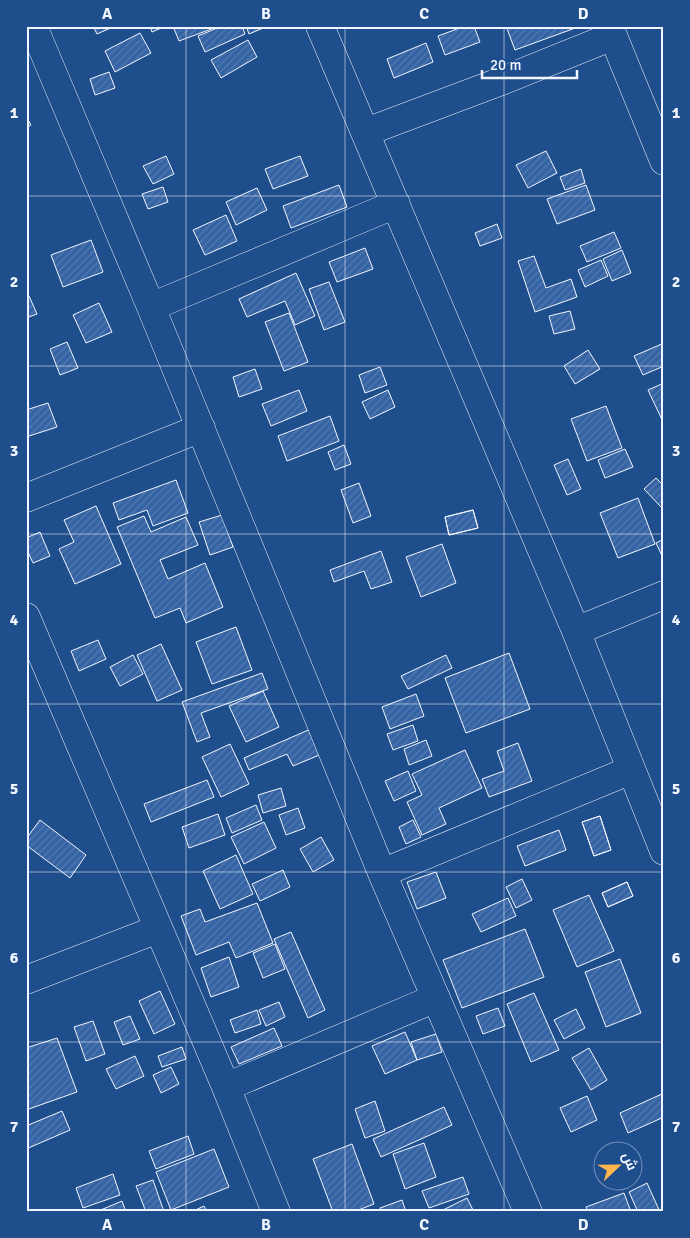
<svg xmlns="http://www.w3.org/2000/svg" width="690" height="1238" font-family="Signika,Cairo,sans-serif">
<defs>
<pattern id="building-hatch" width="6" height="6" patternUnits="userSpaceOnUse" patternTransform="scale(1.25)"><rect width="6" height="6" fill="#3563a3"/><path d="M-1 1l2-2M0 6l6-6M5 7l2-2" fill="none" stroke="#537ab1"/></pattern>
</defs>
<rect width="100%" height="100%" fill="#1f4e8c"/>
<!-- building -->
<path fill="url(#building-hatch)" stroke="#f2f6ff" d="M93 26H115L97 34Z
M150 26H166L152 32Z
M173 26H214V28L179 41Z
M222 26H242L245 34 205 52 198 36Z
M246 26H268L249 34Z
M465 26H474L480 42 445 55 438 36Z
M506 26H578V27L515 50Z
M140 33 151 53 115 72 105 51Z
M248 40 257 57 221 78 211 60Z
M426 43 433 62 394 78 387 59Z
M109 72 115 88 95 95 90 79Z
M26 116 31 125 26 128Z
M546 151 557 173 528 188 516 165Z
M166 156 174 174 153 184 143 166Z
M300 156 308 176 273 189 265 169Z
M581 169 585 183 565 190 560 177Z
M339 185 347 207 291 228 283 206Z
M586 185 595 210 557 224 547 199Z
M163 187 168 202 148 209 142 194Z
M257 188 267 210 236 225 226 202Z
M226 215 237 241 205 255 193 230Z
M497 224 502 238 480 246 475 233Z
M614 232 621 248 587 262 580 246Z
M91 240 103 272 63 287 51 255Z
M365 248 373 269 337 282 329 262Z
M622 250 631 273 612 281 603 259Z
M534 256 546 288 571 279 577 297 535 312 518 261Z
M601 260 608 276 585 287 578 270Z
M296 273 315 316 295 325 285 301 247 317 239 299Z
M329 282 345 322 324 330 309 289Z
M29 296 37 314 26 318V297Z
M99 303 112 332 86 343 73 315Z
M570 311 575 329 554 334 549 316Z
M289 313 308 362 284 371 265 322Z
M67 342 78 368 60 375 50 349Z
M664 343V366L643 375 634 356Z
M588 350 600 369 575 384 564 366Z
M380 367 387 385 365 393 359 375Z
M255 369 262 389 239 397 233 377Z
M664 383V424L648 390Z
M299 390 307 411 271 426 262 404Z
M388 390 395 407 370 419 362 402Z
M48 403 57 427 26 437V410Z
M606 406 622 448 587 461 571 419Z
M330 416 339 441 287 461 278 436Z
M344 445 351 464 335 470 328 452Z
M625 449 633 467 605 478 598 460Z
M568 459 581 489 567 495 554 465Z
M656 478 664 486V504L661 507 644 489Z
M176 480 188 513 153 526 147 510 119 520 113 503Z
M359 483 371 516 353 523 341 490Z
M638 498 655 544 618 558 600 513Z
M96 506 121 564 75 584 59 549 74 542 64 520Z
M473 510 478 528 449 535 445 517Z
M473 510 478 528 449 535 445 517Z
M222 515 233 547 210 555 199 522Z
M144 516 151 532 186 517 198 545 160 560 168 579 205 563 223 607 186 623 180 608 155 618 117 527Z
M40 532 50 556 33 563 26 548V538Z
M664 539V560L656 543Z
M442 544 456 583 421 597 406 557Z
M381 551 392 582 371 589 364 571 334 582 330 570Z
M236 627 252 670 212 684 196 642Z
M98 640 106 659 79 671 71 651Z
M161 644 182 690 157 701 137 655Z
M509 653 530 709 466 733 445 678Z
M133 655 143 674 120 686 110 667Z
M446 655 452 668 408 689 401 676Z
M262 673 268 689 201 713 210 737 197 742 182 702Z
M263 691 279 727 246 742 229 706Z
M416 694 424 716 390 729 382 707Z
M413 725 418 741 393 750 387 734Z
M313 728 324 753 293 766 287 754 249 770 244 758Z
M426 740 432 756 409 765 404 749Z
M518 743 532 781 489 797 482 779 504 771 497 751Z
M230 744 249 784 221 797 202 757Z
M465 750 482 788 439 808 446 824 422 835 407 802 422 795 412 774Z
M408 771 416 791 394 801 385 781Z
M207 780 214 797 151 822 144 804Z
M281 788 286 806 263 813 258 795Z
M256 805 262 820 232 833 226 818Z
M298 808 305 828 286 835 279 815Z
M218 814 225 835 189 848 182 827Z
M600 816 611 850 594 856 582 822Z
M600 816 611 850 594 856 582 822Z
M40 820 86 855 70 878 26 845V839Z
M413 820 421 837 406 844 399 827Z
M264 822 276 848 244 864 231 837Z
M559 830 566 850 525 866 517 846Z
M321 837 334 860 313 872 300 849Z
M236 855 253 894 220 909 203 871Z
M283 870 290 887 260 901 252 884Z
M436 872 446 898 417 909 407 882Z
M522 879 532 900 516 908 506 887Z
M627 882 633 896 608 907 602 893Z
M627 882 633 896 608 907 602 893Z
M589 895 614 951 577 967 553 910Z
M508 898 516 916 481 932 472 914Z
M257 903 273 943 236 958 229 942 196 955 181 916 200 909 205 922Z
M525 929 544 977 462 1008 443 960Z
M291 932 325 1010 308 1018 274 939Z
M275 944 285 969 263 978 253 953Z
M229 957 239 987 211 997 201 968Z
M620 959 641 1013 606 1027 585 972Z
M160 991 175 1024 154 1034 139 1001Z
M534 993 559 1050 531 1062 507 1004Z
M279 1002 285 1017 266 1026 259 1010Z
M498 1008 505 1026 483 1034 476 1016Z
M576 1009 585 1028 564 1039 554 1020Z
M257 1010 261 1024 235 1033 230 1020Z
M130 1016 140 1039 123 1045 114 1022Z
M93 1021 105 1054 86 1061 74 1027Z
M274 1028 282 1046 239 1064 231 1047Z
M405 1032 417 1060 385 1074 372 1046Z
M436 1034 442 1052 417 1060 411 1042Z
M57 1038 77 1092 26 1110V1048Z
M182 1047 186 1059 162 1067 158 1056Z
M589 1048 607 1080 591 1090 572 1058Z
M135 1056 144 1076 116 1089 106 1069Z
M171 1067 179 1084 161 1093 153 1075Z
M664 1093V1117L628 1133 620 1113Z
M587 1096 597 1120 571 1132 560 1108Z
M375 1101 385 1131 365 1138 355 1109Z
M444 1107 452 1125 381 1157 373 1139Z
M62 1111 70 1130 26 1149V1126Z
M188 1136 194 1154 156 1169 149 1151Z
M424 1143 436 1177 405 1189 393 1154Z
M352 1144 374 1204 353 1212H333L313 1159Z
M214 1149 229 1187 171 1210 156 1172Z
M113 1174 120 1195 83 1208 76 1188Z
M463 1177 469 1194 429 1208 422 1191Z
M153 1180 164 1212H146L136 1186Z
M647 1183 660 1212H638L629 1192Z
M624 1193 631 1212H588L586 1207Z
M467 1198 474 1212H439Z
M402 1200 406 1212H381L380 1208Z
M122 1201 126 1212H96Z
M204 1206 207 1212H191Z"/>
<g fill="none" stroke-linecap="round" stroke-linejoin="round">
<!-- street casing -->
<g stroke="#f2f6ff" stroke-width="29">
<path id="street" d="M33 26 151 307 382 873 528 1212
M320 26 576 631 664 851
M609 26 664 161
M366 132 499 82 613 36
M151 307 396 204
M26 498 201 428
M26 617 226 1087 276 1212
M576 631 664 595
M382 873 631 770
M26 980 158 929
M226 1087 436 998"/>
</g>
<!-- street -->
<use href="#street" stroke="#1f4e8c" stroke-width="28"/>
</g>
<!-- grid -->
<path fill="none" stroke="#f2f6ff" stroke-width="1" stroke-opacity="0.55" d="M186 26V1212M345 26V1212M504 26V1212M26 196H664M26 366H664M26 534H664M26 704H664M26 872H664M26 1042H664"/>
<!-- border -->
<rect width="690" height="1238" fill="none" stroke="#1f4e8c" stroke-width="55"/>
<!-- north arrow -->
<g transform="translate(618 1166) rotate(68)"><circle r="24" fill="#1f4e8c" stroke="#7391ba"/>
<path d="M0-4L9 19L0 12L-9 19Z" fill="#ffb74d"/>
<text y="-8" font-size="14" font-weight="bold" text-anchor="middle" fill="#f2f6ff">ش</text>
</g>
<!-- scale -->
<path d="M482 70v8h95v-8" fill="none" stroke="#f2f6ff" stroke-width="2.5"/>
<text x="490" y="70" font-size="15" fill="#f2f6ff" stroke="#1f4e8c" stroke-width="4" paint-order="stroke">20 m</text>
<rect x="28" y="28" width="634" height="1182" fill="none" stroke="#f2f6ff" stroke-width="2"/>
<g font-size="16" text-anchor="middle" font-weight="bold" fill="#f2f6ff">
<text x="107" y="19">A</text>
<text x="266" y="19">B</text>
<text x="424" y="19">C</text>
<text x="583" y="19">D</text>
<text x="14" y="118">1</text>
<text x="676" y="118">1</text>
<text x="14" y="287">2</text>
<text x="676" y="287">2</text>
<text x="14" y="456">3</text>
<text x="676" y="456">3</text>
<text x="14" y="625">4</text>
<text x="676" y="625">4</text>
<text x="14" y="794">5</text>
<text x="676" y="794">5</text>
<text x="14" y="963">6</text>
<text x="676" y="963">6</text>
<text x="14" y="1132">7</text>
<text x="676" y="1132">7</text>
<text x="107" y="1230">A</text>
<text x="266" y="1230">B</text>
<text x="424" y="1230">C</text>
<text x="583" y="1230">D</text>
</g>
</svg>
